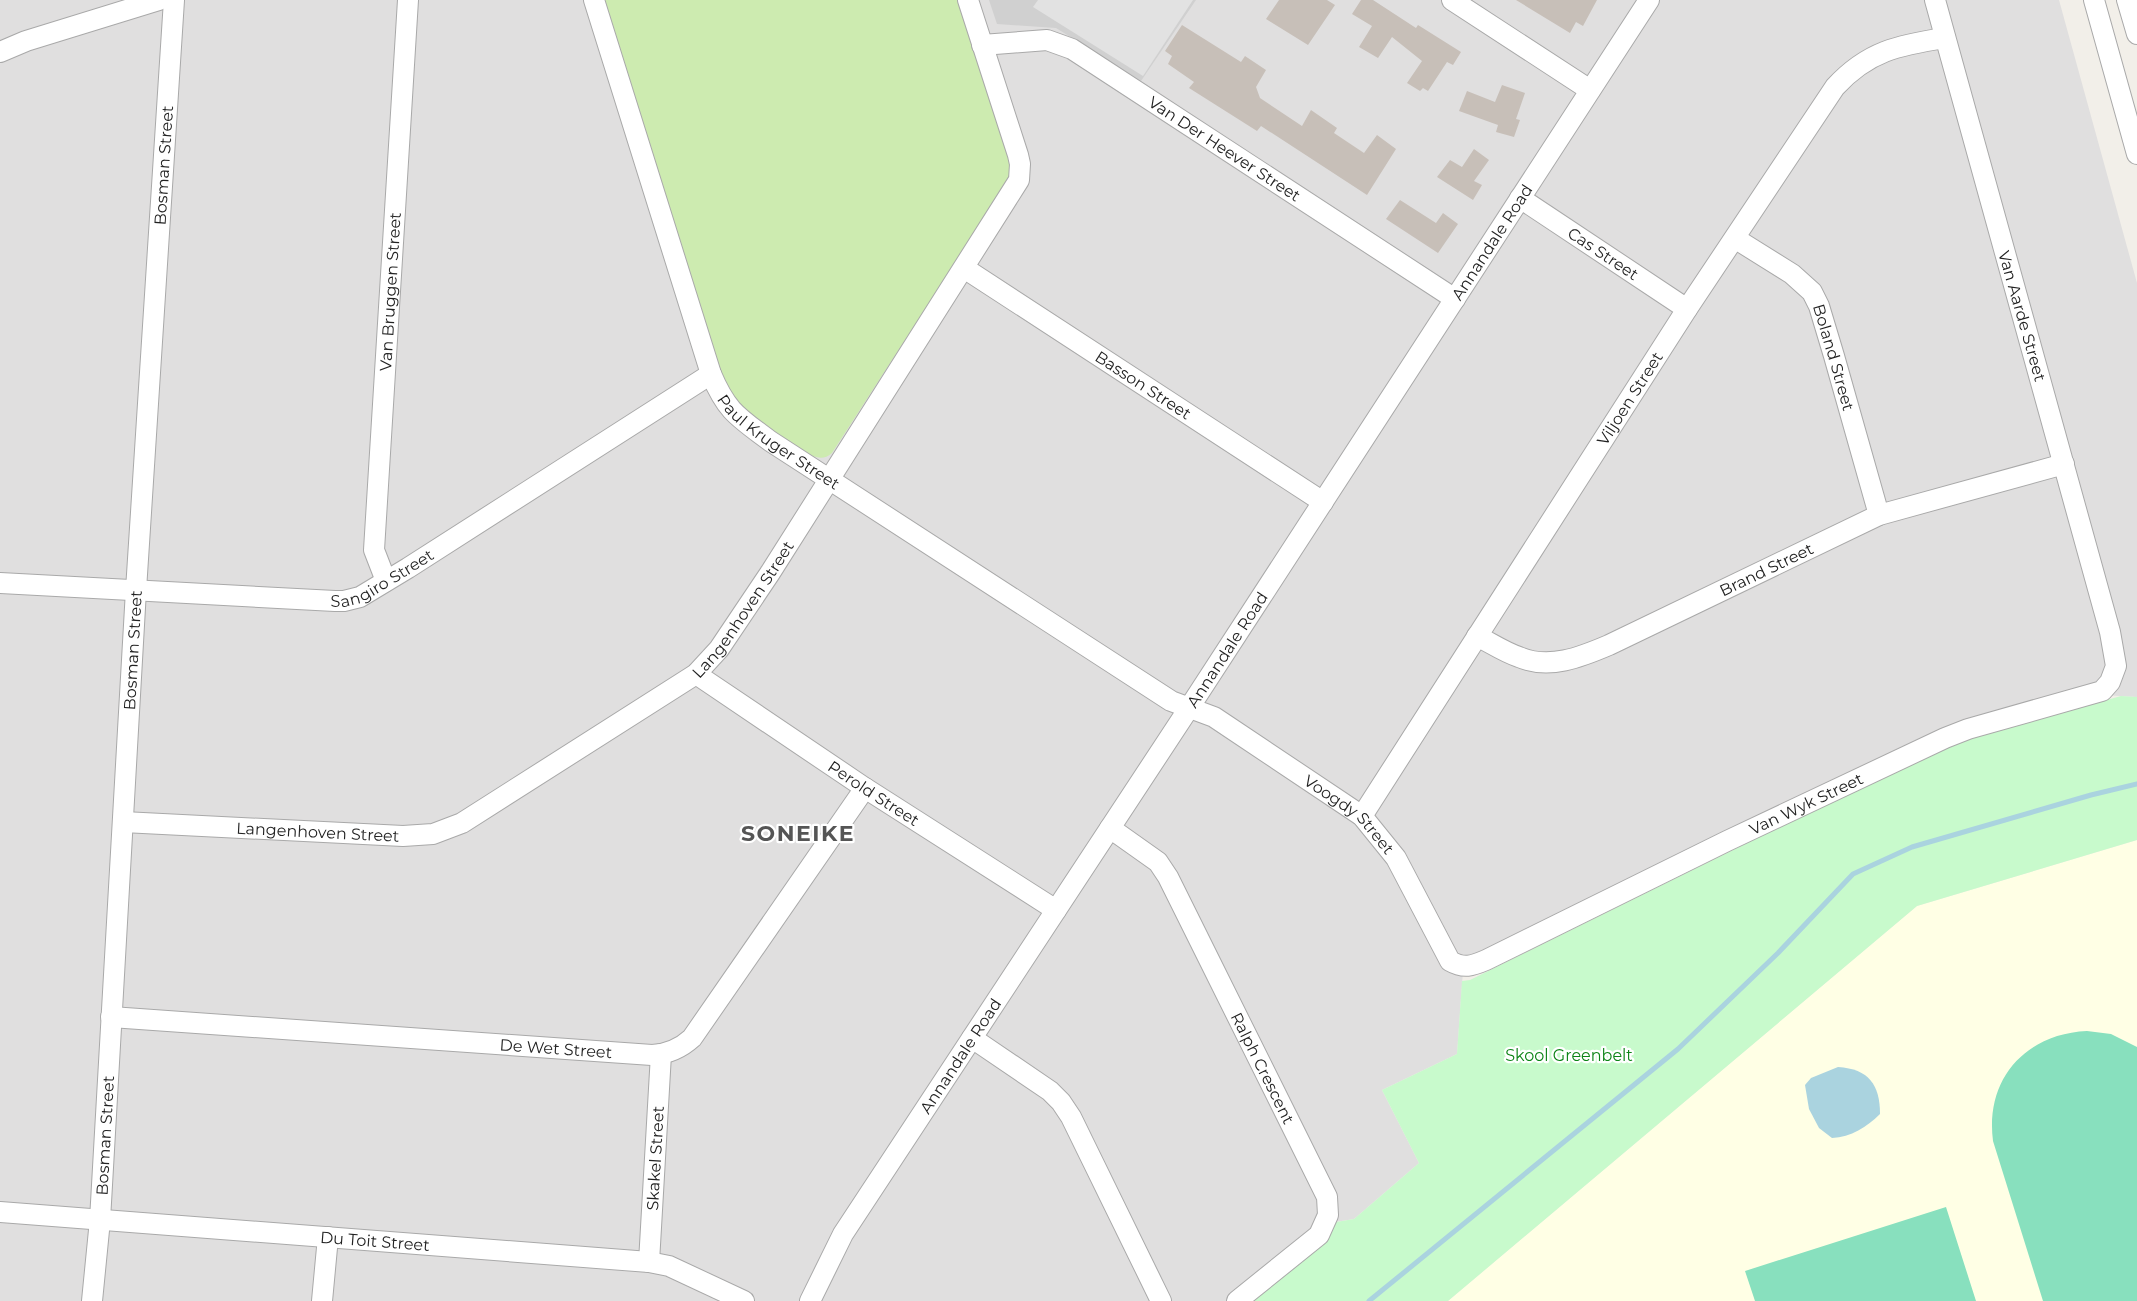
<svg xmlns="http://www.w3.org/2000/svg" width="2137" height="1301" font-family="Montserrat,sans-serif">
<rect width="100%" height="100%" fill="#f2efe9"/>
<!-- residential -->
<path fill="#e0dfdf" d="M0 0H2059L2137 283V697L2102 695 1968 731 1463 971 1457 1054 1382 1090 1419 1163 1354 1219 1329 1223 1242 1301H0Z"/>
<!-- education -->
<path fill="#ffffe5" d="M2137 840V1301H1448L1917 906Z"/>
<!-- religious -->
<path fill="#d0d0d0" d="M989 0H1196L1141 81 1056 28 997 24Z"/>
<!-- grass -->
<path fill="#cdebb0" d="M605 0H958L1010 164 1009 179 832 453C825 459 819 459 811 455L749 415 741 409 725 384Z"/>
<!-- park -->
<path fill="#c8facc" d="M2121 696 2137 697V840L1917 906 1448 1301H1252L1326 1240 1336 1222 1354 1219 1419 1163 1382 1090 1457 1054 1462 981 1470 980 1909 763 1975 737Z"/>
<!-- pitch -->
<path fill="#88e0be" d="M2087 1031 2111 1034 2137 1047V1301H2043L1993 1141C1985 1079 2025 1034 2087 1031Z
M1946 1207 1976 1301H1755L1745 1271Z"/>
<!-- parking -->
<path fill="#e2e2e2" d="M1038 0H1193L1143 76 1033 7Z"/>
<!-- water -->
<path fill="#aad3df" d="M1838 1067C1869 1069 1880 1085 1880 1114 1867 1127 1851 1137 1832 1138L1819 1128 1809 1109 1805 1085 1811 1078Z"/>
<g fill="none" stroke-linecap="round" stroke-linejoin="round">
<!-- stream -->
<path stroke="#aad3df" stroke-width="5" d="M1369 1301 1678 1049 1778 953 1853 874 1912 847 2091 795 2137 784"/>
</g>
<!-- building -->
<path fill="#c7bfb8" d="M1279 0H1327L1335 5 1308 45 1266 19Z
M1361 0H1373L1416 28 1418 25 1461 52 1453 65 1447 62 1428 91 1423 88 1420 91 1407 83 1422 61 1392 37 1378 58 1359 47 1372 26 1352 14Z
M1516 0H1597L1583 26 1576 22 1570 33Z
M1182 25 1241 62 1245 56 1266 70 1256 87 1260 98 1302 126 1311 110 1337 128 1334 133 1364 153 1377 135 1396 149 1367 195 1261 126 1257 131 1189 88 1194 82 1168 64 1172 56 1165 51Z
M1502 85 1525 93 1516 119 1520 120 1514 137 1496 132 1498 125 1459 111 1467 91 1495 102Z
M1474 149 1489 160 1474 181 1482 185 1473 200 1437 177 1450 160 1462 167Z
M1400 200 1436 223 1443 213 1458 224 1438 253 1386 219Z"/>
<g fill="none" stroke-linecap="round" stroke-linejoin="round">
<!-- minor casing -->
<g stroke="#a9a9a9" stroke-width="22">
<g id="minor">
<path id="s1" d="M594 0 711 374C727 412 738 417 770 441L1171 701 1214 717 1362 816 1396 858 1450 961C1464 969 1472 966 1486 960L1727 841 1945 738 1968 729 2102 691 2110 682 2116 666 2110 632 1935 0"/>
<path d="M1452 0 1590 90"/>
<path d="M2094 0 2137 154"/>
<path d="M2127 0 2137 34"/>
<path id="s2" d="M982 45 1047 40 1072 49 1455 299"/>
<path d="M0 52 26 41 159 0"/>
<path id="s3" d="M1520 198 1687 309"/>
<path id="s4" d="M1736 239 1792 274 1812 292 1819 306 1834 356 1879 515"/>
<path id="s5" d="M964 268 1323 502"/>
<path id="s6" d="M386 581 374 550 408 0"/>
<path id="s7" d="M0 583 335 601H344L360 597 408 568 711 374"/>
<path id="s8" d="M1477 636C1491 643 1504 652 1519 657 1549 670 1581 657 1609 645L1879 515 2064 464"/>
<path id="s9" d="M696 674 865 788 1056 910"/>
<path id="s10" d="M1362 816 1687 309 1835 87C1868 51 1899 45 1945 38"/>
<path id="s11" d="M123 822 403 836 433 834 462 823 696 674 719 649 770 573 1019 180 1020 164 1018 155 968 0"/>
<path id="s12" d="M1110 828 1158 862 1168 877 1327 1197 1328 1215 1319 1235 1237 1301"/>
<path id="s13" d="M111 1017 652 1055C668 1054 680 1049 692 1038L865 788"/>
<path d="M972 1038 1050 1091 1061 1102 1071 1117 1161 1301"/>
<path id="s14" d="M0 1212 649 1262 669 1266 744 1301"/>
<path id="s15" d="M649 1262 661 1054"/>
<path id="s16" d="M92 1301 100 1220 136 590 174 0"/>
<path d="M322 1301 328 1237"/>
<path id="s17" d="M810 1301 843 1234 1189 708 1649 0"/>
</g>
</g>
<!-- minor -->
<use href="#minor" stroke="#fff" stroke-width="20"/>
</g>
<g text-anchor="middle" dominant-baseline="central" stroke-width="4.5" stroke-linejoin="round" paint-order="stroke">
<!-- street labels -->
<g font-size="16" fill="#222" stroke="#fff">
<text stroke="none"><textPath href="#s2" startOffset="274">Van Der Heever Street</textPath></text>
<text stroke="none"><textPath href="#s16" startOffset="1138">Bosman Street</textPath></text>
<text stroke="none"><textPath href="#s17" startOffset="1260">Annandale Road</textPath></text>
<text stroke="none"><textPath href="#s3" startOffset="100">Cas Street</textPath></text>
<text stroke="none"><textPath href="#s6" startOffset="292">Van Bruggen Street</textPath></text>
<text transform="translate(2022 316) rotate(74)">Van Aarde Street</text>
<text stroke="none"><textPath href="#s4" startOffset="162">Boland Street</textPath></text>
<text stroke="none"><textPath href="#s5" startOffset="214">Basson Street</textPath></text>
<text stroke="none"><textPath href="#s10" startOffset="496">Viljoen Street</textPath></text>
<text stroke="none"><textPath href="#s1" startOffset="490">Paul Kruger Street</textPath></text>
<text stroke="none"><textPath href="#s8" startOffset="315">Brand Street</textPath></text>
<text stroke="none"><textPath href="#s7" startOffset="388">Sangiro Street</textPath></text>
<text stroke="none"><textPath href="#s11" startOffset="699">Langenhoven Street</textPath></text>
<text stroke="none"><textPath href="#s17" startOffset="774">Annandale Road</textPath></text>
<text stroke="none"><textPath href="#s16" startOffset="652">Bosman Street</textPath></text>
<text stroke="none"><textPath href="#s9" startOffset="214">Perold Street</textPath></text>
<text stroke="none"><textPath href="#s1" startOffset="1749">Van Wyk Street</textPath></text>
<text stroke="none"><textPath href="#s1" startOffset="1174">Voogdy Street</textPath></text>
<text stroke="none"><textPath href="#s11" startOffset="195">Langenhoven Street</textPath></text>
<text stroke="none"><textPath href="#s13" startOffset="446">De Wet Street</textPath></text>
<text stroke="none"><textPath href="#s17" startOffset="288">Annandale Road</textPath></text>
<text stroke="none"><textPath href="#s12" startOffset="290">Ralph Crescent</textPath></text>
<text stroke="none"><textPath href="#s16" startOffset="166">Bosman Street</textPath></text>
<text stroke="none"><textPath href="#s15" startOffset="104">Skakel Street</textPath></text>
<text stroke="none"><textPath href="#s14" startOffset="376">Du Toit Street</textPath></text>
</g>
<!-- park labels -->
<g font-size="16" fill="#0c8416" stroke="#fff">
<text x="1569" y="1055">Skool Greenbelt</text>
</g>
<!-- district labels -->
<g font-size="22" font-weight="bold" letter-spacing="1.5" fill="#555" stroke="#fff">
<text x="798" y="833">SONEIKE</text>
</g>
</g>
</svg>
